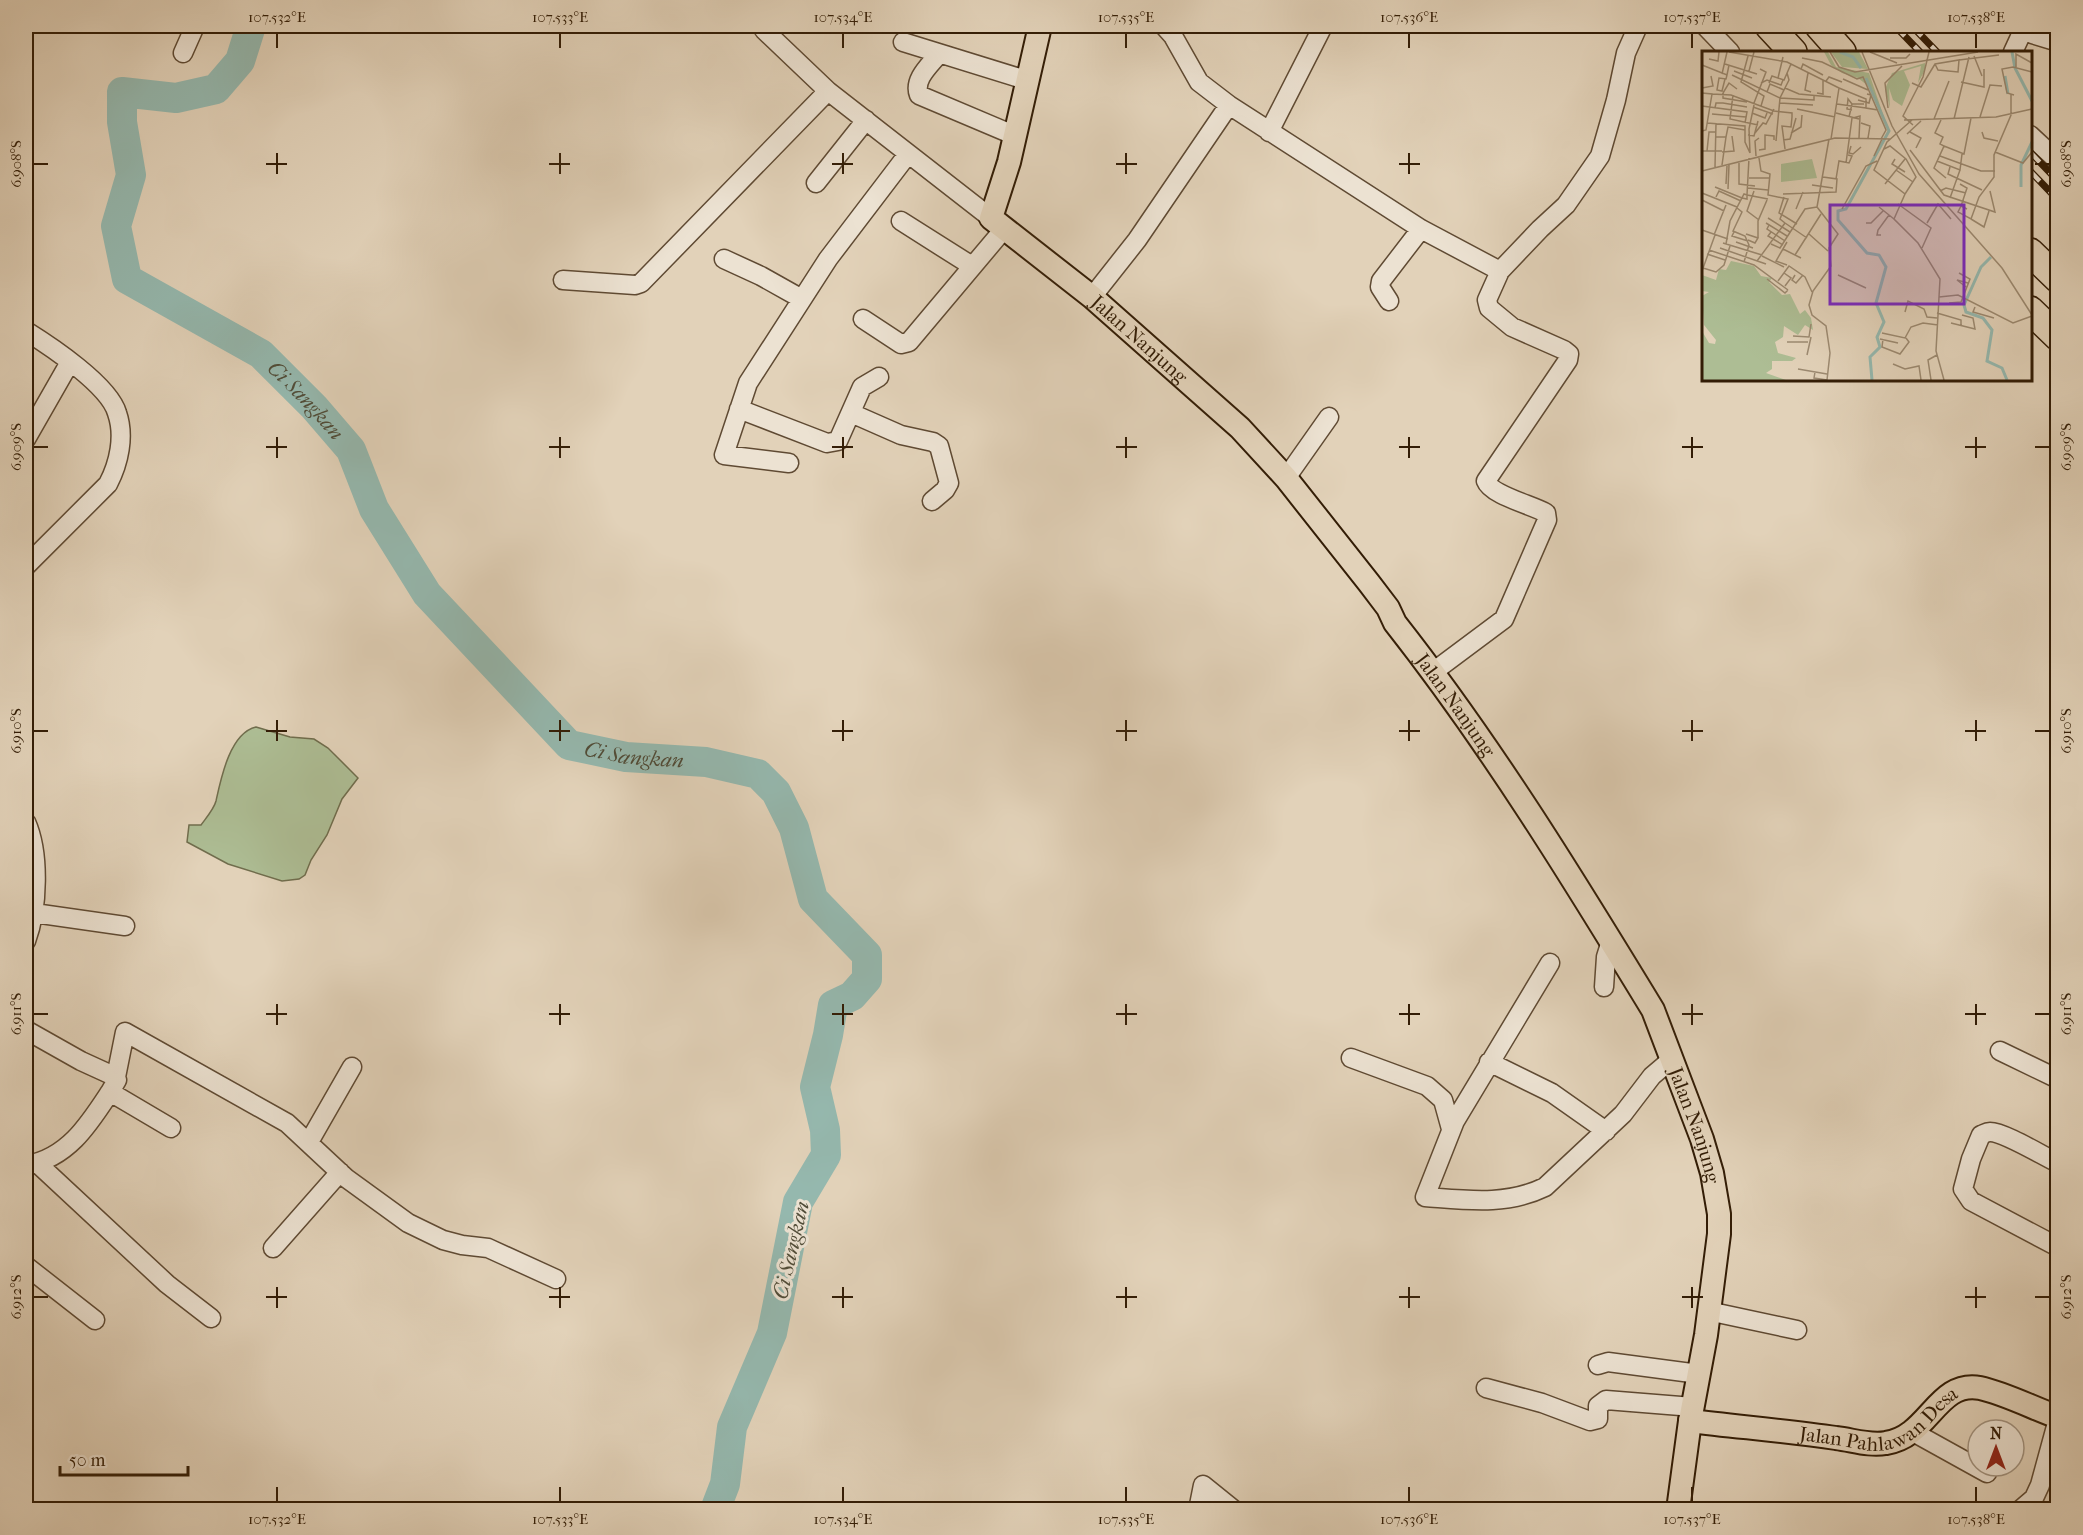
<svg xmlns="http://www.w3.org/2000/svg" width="2083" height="1535" font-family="'IM FELL French Canon',serif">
<rect width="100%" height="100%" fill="#e2d2b9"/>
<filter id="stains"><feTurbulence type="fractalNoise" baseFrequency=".00333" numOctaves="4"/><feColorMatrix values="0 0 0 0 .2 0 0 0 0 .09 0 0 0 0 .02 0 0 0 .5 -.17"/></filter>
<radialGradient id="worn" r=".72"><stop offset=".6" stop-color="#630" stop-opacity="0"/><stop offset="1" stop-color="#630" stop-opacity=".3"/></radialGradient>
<!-- green -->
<path fill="#adbd94" stroke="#706d4d" stroke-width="1.5" d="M256 727 290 737 314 739 328 748 358 778 342 799 327 835 311 860 305 875 299 879 282 881 228 864 187 842 189 825H201C206 818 214 809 216 801 221 778 230 733 256 727Z"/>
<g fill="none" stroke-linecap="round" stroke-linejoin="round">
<!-- river -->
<path stroke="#95b8ae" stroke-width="30" id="s1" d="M251 26 240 61 216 89 176 98 122 92V122L131 175 116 226 127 279 261 354 314 407 351 450 374 509 427 594 569 745 626 757 706 762 758 774 776 792 794 828 813 899 867 955V979L852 996 833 1005 828 1035 815 1087 825 1130 826 1155 798 1202 772 1333 732 1427 725 1484 715 1510"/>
<!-- minor casing -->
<g stroke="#5f4a33" stroke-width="21">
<path id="minor" d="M1164 26 1173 36 1199 82 1229 105 1421 229 1500 271
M1705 26 1730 52
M2028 26 2029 31 2032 34 2058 42
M764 30 828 91 991 218
M903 42 1029 81
M2013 52 2025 26
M183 53 195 26
M938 55C929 66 913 80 919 95L1016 136
M1269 132 1323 26
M2030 135 2058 161
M816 183 866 120
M901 221 972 266
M724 259 761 276 802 299
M563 280 635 285 641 283 828 91
M1092 297 1137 240 1229 105
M1389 301 1380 287 1381 281 1421 229
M863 319 901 344 909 342 1004 229
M26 331C50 346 109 385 117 413 125 436 119 463 108 484L26 566
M739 409 827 443 838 441 862 387 879 377
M851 413 901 435 933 442 939 446 949 483 945 490 932 501
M26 439 70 362
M789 463 724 455 748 383 828 259 908 154
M1286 478 1329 417
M1433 672 1504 619 1547 520 1546 513C1532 505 1491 495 1486 481L1568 360 1569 354 1564 350 1512 327 1489 308 1487 300 1500 271 1540 229 1566 205 1600 156 1616 100 1626 53 1638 26
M26 822C40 853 38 909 26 941
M34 913 125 926
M1550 963 1455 1121 1425 1197C1466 1200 1506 1206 1545 1187L1623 1114 1652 1076 1672 1059
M1604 987 1606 957 1611 941
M26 1030 81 1061 116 1077 117 1080 110 1092 171 1128
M2000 1051 2058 1079
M1351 1058 1427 1086 1443 1100 1451 1129
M1489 1062 1552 1093 1606 1131
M116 1077 125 1032 287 1123 346 1178 408 1223 443 1240 462 1245 488 1248 556 1279
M309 1142 352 1067
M37 1163 167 1284 211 1318
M2058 1163C2043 1156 2004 1132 1990 1132 1986 1132 1984 1134 1981 1135L1971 1159 1963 1189 1971 1201 2058 1247
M27 1165C68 1158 89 1124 110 1092
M273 1248 340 1172
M26 1266 95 1320
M1708 1311 1797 1330
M1598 1365 1608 1362 1699 1374
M1486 1388 1542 1403 1590 1421 1598 1419V1406L1606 1400 1693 1407
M1913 1432 1987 1473
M1198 1510 1203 1485 1234 1510
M2020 1510 2034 1498 2040 1485 2058 1419"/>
</g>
<!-- major casing -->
<g stroke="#331d06" stroke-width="26">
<g id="major">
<path id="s2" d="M1040 26 1009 162 991 218 1092 297 1240 428 1286 478 1369 583 1388 608 1395 623C1491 745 1572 877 1653 1010L1702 1139 1712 1173 1719 1214V1234L1706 1335 1690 1421 1678 1510"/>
<path id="s3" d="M1690 1421C1739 1427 1788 1431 1836 1438 1853 1440 1869 1446 1886 1443 1929 1437 1937 1380 1980 1388 2004 1393 2035 1409 2058 1417"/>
</g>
</g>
<!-- highway casing -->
<g stroke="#331d06" stroke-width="30">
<path id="highway" d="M1769 26 1793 52
M1819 26 1842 52
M2030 252 2058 279
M2030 310 2058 337"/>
</g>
<!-- minor -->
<use href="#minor" stroke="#ece2d2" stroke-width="18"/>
<!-- major -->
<use href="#major" stroke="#e2d2b9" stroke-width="22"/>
<!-- highway -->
<use href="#highway" stroke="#e2d2b9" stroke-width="27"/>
<!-- rail casing -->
<g stroke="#331d06" stroke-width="7">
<path id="rail" d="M1895 26 1920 52
M1912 26 1937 52
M2030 152 2058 181
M2030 171 2058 200"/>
</g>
<!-- rail -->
<use href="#rail" stroke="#ece2d2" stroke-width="4.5" stroke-dasharray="14" stroke-linecap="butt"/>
</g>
<!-- ticks -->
<path fill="none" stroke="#331d06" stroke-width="2" d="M277 33V48M560 33V48M843 33V48M1126 33V48M1409 33V48M1692 33V48M1976 33V48M277 153V174M560 153V174M843 153V174M1126 153V174M1409 153V174M33 164H48M266 164H287M549 164H570M832 164H853M1116 164H1137M1399 164H1420M2035 164H2050M277 437V458M560 437V458M843 437V458M1126 437V458M1409 437V458M1692 437V458M1976 437V458M33 447H48M266 447H287M549 447H570M832 447H853M1116 447H1137M1399 447H1420M1682 447H1703M1965 447H1986M2035 447H2050M277 720V741M560 720V741M843 720V741M1126 720V741M1409 720V741M1692 720V741M1976 720V741M33 731H48M266 731H287M549 731H570M832 731H853M1116 731H1137M1399 731H1420M1682 731H1703M1965 731H1986M2035 731H2050M277 1004V1025M560 1004V1025M843 1004V1025M1126 1004V1025M1409 1004V1025M1692 1004V1025M1976 1004V1025M33 1014H48M266 1014H287M549 1014H570M832 1014H853M1116 1014H1137M1399 1014H1420M1682 1014H1703M1965 1014H1986M2035 1014H2050M277 1287V1308M560 1287V1308M843 1287V1308M1126 1287V1308M1409 1287V1308M1692 1287V1308M1976 1287V1308M33 1297H48M266 1297H287M549 1297H570M832 1297H853M1116 1297H1137M1399 1297H1420M1682 1297H1703M1965 1297H1986M2035 1297H2050M277 1487V1502M560 1487V1502M843 1487V1502M1126 1487V1502M1409 1487V1502M1692 1487V1502M1976 1487V1502"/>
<g text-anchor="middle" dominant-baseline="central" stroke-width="6" stroke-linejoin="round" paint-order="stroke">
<!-- street labels -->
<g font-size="20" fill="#331d06" stroke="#ece2d2">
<text stroke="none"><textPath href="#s2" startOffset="390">Jalan Nanjung</textPath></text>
<text stroke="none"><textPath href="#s2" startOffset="876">Jalan Nanjung</textPath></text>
<text stroke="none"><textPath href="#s2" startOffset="1362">Jalan Nanjung</textPath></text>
<text stroke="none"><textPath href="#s3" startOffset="198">Jalan Pahlawan Desa</textPath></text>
</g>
<!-- water labels -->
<g font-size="21" font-style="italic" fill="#504c38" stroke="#ece2d2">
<text stroke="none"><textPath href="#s1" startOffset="578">Ci Sangkan</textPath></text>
<text stroke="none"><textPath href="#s1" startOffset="1082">Ci Sangkan</textPath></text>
<text transform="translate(791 1250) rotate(-77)">Ci Sangkan</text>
</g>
</g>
<!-- overview -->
<g transform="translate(1702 51)">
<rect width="330" height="330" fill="#e2d2b9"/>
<path d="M122 1H126L134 16 167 22 186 78 170 38 156 27 140 22 129 14ZM129 1H157L166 18 140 16ZM223 12V19L216 32 219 15 202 20 208 34 200 55 191 49 187 37 188 57 183 38 190 22ZM110 108 115 127 79 131V113ZM29 210 52 215 59 225 70 227 67 231 80 244 88 243 98 263 103 259 109 267 111 279 103 274 96 284 82 275 81 286 73 291 76 302 94 307 90 310H70V318L64 322 84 329H0V280L7 292 13 293 14 289 2 274 0 245 7 241 0 240V224L14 229 17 218 24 219Z" fill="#adbd94"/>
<path fill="none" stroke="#95b8ae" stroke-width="3" d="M138 1 151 6 159 17M310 1 313 17 330 50M303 25 306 43M164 27 187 80 144 158 136 160V169L165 202 177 204 184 216 174 252 182 271 175 286 178 296 168 306 170 329M319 136V114L330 91M289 206 279 216 262 254 264 261 281 267 290 279 285 310 300 317 305 329"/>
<path fill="none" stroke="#9c8a71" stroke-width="1.5" d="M27 1 85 11 137 37 129 88M128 1 137 16 153 21 276 1M160 1 190 75 217 123 300 217 330 264M168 1 195 12M46 5 39 31 62 45 59 55M272 5 280 25M100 7 120 11 155 28 161 26 184 79 179 88M188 7H204L208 3M7 8 16 10 17 1M257 9 297 4M23 13 55 23M0 14 25 24 27 14M314 16V3L330 12M99 18 101 13 121 24M32 20 50 27M47 20 52 1M106 22 103 39 109 41M20 23 25 1M30 24 78 47 112 49V45M76 27 81 6M23 28 20 40 15 39 17 27 24 28 25 24M141 28 166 39M124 30 127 26 140 31M259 31 282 36V18M59 32 65 29 79 34 81 29M67 32 70 25 82 29 89 13M210 32 219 36 233 13 257 9 256 21 236 19 233 13M0 37 11 35 9 25M83 37 97 43 129 46M137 37 164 48V57L176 59M65 41 68 33 82 39M0 42 10 43 4 79 0 80M21 42V47L45 51M21 42 27 32 35 38M115 42 121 43V29M10 43 29 44 72 60 90 62V66M31 44 28 68 56 74M312 44 305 42 300 18 311 16 330 21M156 49 167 52 169 44 165 43M52 52 64 21 58 18M78 52 111 54M135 53 164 57M0 55 45 61 43 72M51 56 71 63M13 57 14 52H21L45 56M186 57 183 32 200 15M95 58 133 66M150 59 145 58 146 48 150 53M50 62 63 67 65 62M134 62 157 68M10 63 44 66M147 66 150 53H162M278 66 288 34 300 35M151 67 158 65 157 87M232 68 247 30M252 68 267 6M202 69 294 66 330 58M210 69 185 91 172 119 203 143 192 168 216 192 238 228 234 300 242 329M239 69 233 82 241 86 238 93 242 95 232 117 244 127M5 72 43 75V91L48 102M159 72 168 75 166 87M211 74 201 65 221 26 227 1M208 81 219 87 214 97M280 81 282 87 296 90M53 82 61 72 64 73 72 58M89 82 99 76 100 64M205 83 219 70M46 84 52 85 56 70M13 86H24L26 76 43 79M81 89 88 88 94 67M74 90 78 47 87 29 85 22M149 95 147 102 151 103 159 96M242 95 262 103 269 67M83 98 80 75 89 76 90 66M182 98 188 95 204 108 214 126 203 143M57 99 63 98V84L72 85V89M208 99 242 144 293 161 288 140M0 100H20M5 100 7 81H14M20 101 32 100 30 85M293 101 321 112 330 101M48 102 47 78 52 54M54 105 53 90 57 87M172 105 180 88M238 105 279 120H293M57 107 59 120 68 123 66 144 86 148 78 168 83 172M193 108 190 113 203 121M235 110 258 119 260 103M37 112V133L53 135M144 112 150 67M20 114 24 86M13 116 14 72M248 116 246 123 280 139M194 119 211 131M0 120 133 87 188 88M47 127H67M134 128 137 110 147 112 150 105 146 104M24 133 25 115M183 133 203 108M258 133 265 137 259 155 265 158M110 134 131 137M13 136 40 147 45 148V144L66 148M46 137 66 139M26 138 27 114M52 140 45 160 57 169M238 140 244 137 264 142M0 142 35 156M81 143 134 141 135 128 121 126M14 146 17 140 39 150M82 146 77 162 95 173M248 147 258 119M0 149 22 160M196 153 229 177 220 197M259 155 256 161 269 168 277 146 292 126V104L309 64V43M115 156 136 183 127 197 129 215 111 240 107 254 110 264 124 275 128 302 125 329M115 156 127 88M177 156 192 168M35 157 40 161 31 180 43 185 47 194 42 211M94 158 101 141M140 158 164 115 175 110M66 167 88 181M269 168 282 176 287 160M64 172 85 185M83 172 105 187M164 172H169L181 160M225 172 236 153 249 168M67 174 65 178 83 190M0 179 26 188M32 181 30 185 46 190M69 181 66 185 81 194M44 183 56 187 53 192 46 189M107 183 126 200M12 184 24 154M179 184H175L176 179 187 164M56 187V170L65 149M34 191 51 197M85 191 74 210 85 214M21 192 60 204M24 193 28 170 42 143 45 144 47 107M69 193 78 197 103 158 115 156M18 197 64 213M81 198 99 207M7 199 52 214 86 239M5 203 23 209M93 204 119 163M60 205 82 216M55 210 83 172M1 217 14 221 22 214 28 195M0 220 13 184M82 222 89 227 83 235M93 224 90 229 94 232 101 224M136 224 164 237M65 228 83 242 86 239M76 230 87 215 103 226 110 241M264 236 255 229 266 232M237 246 256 244 311 272 330 265M247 252 259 251 268 228 257 222M273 256 271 261 292 267M203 261 206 250 222 258 225 266 235 267M235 262 259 269V275M249 272 273 278 271 267 260 264M180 282 203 287 209 276 221 272 236 274M91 285 107 286 109 273M178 288 196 292M181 288 180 296 198 303 207 291 204 287M85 291H106M105 304 109 286M191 313 203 318 217 315 219 329M96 318 125 323M113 321 112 327 125 329M229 329 226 309 235 304"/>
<path fill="#7b2cbf" fill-opacity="0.15" stroke="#7b2cbf" stroke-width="3" d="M128 154H262V253H128Z"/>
<rect width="330" height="330" fill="none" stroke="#331d06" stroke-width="3"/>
</g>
<!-- margin -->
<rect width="2083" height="1535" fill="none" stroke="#e2d2b9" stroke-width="66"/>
<!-- north arrow -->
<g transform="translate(1996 1448)"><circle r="28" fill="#ece2d2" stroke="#a29380" stroke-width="1.5"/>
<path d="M0-4.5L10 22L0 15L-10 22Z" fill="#8f2418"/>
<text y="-9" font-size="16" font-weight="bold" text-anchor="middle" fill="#331d06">N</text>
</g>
<!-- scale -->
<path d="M60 1466v9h128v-9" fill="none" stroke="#331d06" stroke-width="3"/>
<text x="69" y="1466" font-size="18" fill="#331d06" stroke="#ece2d2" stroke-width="4.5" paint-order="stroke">50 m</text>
<rect x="33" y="33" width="2017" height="1469" fill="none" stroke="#331d06" stroke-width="2"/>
<g font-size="15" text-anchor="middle" fill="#331d06">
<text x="277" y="22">107.532°E</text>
<text x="560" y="22">107.533°E</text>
<text x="843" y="22">107.534°E</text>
<text x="1126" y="22">107.535°E</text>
<text x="1409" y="22">107.536°E</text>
<text x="1692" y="22">107.537°E</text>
<text x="1976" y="22">107.538°E</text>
<text transform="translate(16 164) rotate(-90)" y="5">6.908°S</text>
<text transform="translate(2066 164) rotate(-90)" y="5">6.908°S</text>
<text transform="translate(16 447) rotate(-90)" y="5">6.909°S</text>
<text transform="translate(2066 447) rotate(-90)" y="5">6.909°S</text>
<text transform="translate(16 731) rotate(-90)" y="5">6.910°S</text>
<text transform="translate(2066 731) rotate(-90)" y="5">6.910°S</text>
<text transform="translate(16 1014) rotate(-90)" y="5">6.911°S</text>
<text transform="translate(2066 1014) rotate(-90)" y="5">6.911°S</text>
<text transform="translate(16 1297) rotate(-90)" y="5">6.912°S</text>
<text transform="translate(2066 1297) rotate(-90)" y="5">6.912°S</text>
<text x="277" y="1524">107.532°E</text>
<text x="560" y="1524">107.533°E</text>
<text x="843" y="1524">107.534°E</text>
<text x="1126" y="1524">107.535°E</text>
<text x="1409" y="1524">107.536°E</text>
<text x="1692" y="1524">107.537°E</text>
<text x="1976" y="1524">107.538°E</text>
</g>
<rect width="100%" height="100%" filter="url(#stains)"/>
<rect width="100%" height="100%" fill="url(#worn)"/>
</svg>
